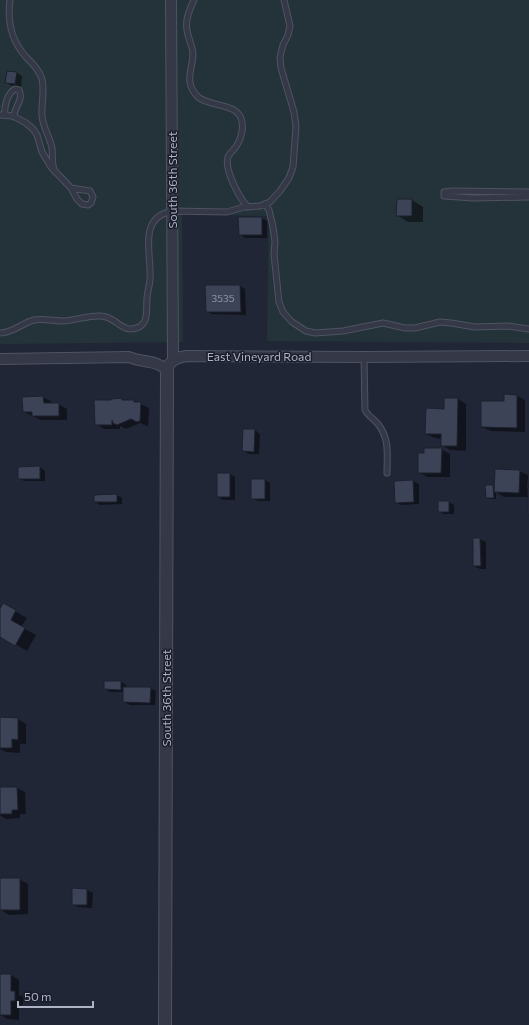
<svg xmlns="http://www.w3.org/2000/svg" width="529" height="1025" font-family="Commissioner,sans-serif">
<rect width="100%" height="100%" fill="#212637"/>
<!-- green -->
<path fill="#243339" d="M0 0H529V343L267 341 269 216 182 214 183 342 0 344Z"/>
<!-- shadow -->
<path fill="#0007" d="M17 73 22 76 21 87 12 86 7 83Z
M412 200 423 207V222H408L397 215Z
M261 218 267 221V238H245L240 234Z
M240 286 245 289 246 315 212 314 207 311Z
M517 396 525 400V432L491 431 482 427 505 402Z
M43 397 52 402V404H58L67 409V420H41L24 412 23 398Z
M122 399 125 401H134L149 408 148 426H147L140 423 126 429 120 426V429H104L96 424 112 400Z
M445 399H458L466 404V451L450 450 442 445V439L435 438 426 434 445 410Z
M255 430 260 434 259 454H249L243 451Z
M441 449 450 454V477H427L419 472Z
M40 467 45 471V481H24L19 478V468Z
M519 471 528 475 527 488H529V502V497H504L496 492V499H489L487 498 486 486 495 487Z
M230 474 235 477V500H223L218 497Z
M265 480 270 483V501H258L252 498Z
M413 481 419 484V504L401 505 396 502 395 482Z
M117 495 122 498V504L100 505 95 502Z
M449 502 454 505V514H444L439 511Z
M474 539H480L486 542V569H480L474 566Z
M4 605 27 618 21 627 36 635 27 651 0 635V607L2 608Z
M121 682 126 685V688H150L156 691 155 705H130L124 702V692H110L105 689Z
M0 718 18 719 26 724V744H20V753L6 752 0 749Z
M0 788H17L25 792 26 814H20V818L6 819 0 815Z
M19 879 28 884V914L9 915 1 910Z
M73 889 87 890 93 893 92 908 78 907 73 904Z
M0 975H11L19 980V995L23 997V1005H19V1020L8 1019 0 1015Z"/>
<!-- building -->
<path fill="#3d4357" stroke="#1c202e" d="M7 71 17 72 15 84 5 83Z
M397 199H412V216H396Z
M238 217H262V235H239Z
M205 285H240L241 312H206Z
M504 394 517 395V428L481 427V401H504Z
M43 396 44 403H59V416H32V412H23L22 397Z
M122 398V400H134V402H141L140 421 137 422 131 419 117 425 113 423 112 420V425H95L94 400H111L112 399Z
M444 398H458L457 446H441V434H425L426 408 444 409Z
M243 429H255L254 452 242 451Z
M424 448H442L441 473H418V453H424Z
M40 466V479H18V467Z
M495 469 520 470 519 493 494 492Z
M217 473H230V497H217Z
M251 479H265V499H251Z
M413 480 414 502 395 503 394 481Z
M485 485H493L494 498H486Z
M528 487H529V515H528Z
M117 494V502H94V495Z
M438 501H449V512H438Z
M473 538H480L481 566H473Z
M3 603 16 610 11 620 25 628 15 646 0 637V609Z
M104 681H121V690L104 689Z
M123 687H151L150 703 123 702Z
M0 717 18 718V740L12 739V748H0Z
M0 787H17L18 810H12V814H0Z
M0 878H20V910H0Z
M72 888 87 889V905H72Z
M0 974H11V991H15V1001H11V1015H0Z"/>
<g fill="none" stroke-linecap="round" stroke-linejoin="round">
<!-- service casing -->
<g stroke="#4f5362" stroke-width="7">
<path id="service" d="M10 0C7 22 11 40 26 57 33 64 39 70 42 79 45 91 41 104 42 116 43 128 50 137 52 148 53 157 51 164 55 172
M194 0C190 9 185 19 187 30 188 38 192 45 193 53 193 69 183 82 198 97 210 107 235 103 241 118 244 126 242 137 237 145 235 149 230 152 228 157 224 169 239 198 248 207
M0 115 13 116 26 123 33 129 37 135 42 152 51 167 71 188 77 199 82 204 88 205 91 203 93 197 90 191 71 188
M5 115C4 106 7 94 15 89L19 90C24 100 14 107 14 117
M529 192 452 191 444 192V196L473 198 529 197
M265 204 269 210 273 227 275 242 274 254 279 302 283 312 292 322 306 331 315 333 343 331 383 323 405 328H415L440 322 451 323 475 327 508 326 529 329
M0 333C13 333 22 323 34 320 44 318 54 321 64 321 77 320 89 315 101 316 116 316 122 335 139 327 149 322 146 308 147 299 147 292 150 285 150 278 152 255 137 218 172 211L227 212 244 207 260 206 270 202 280 191 289 178 293 167 296 126 294 112 281 68 280 57 283 45 288 35 290 26 284 0
M364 357 365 410C368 416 374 419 378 424 390 439 387 455 387 473"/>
</g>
<!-- minor casing -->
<g stroke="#4f5362" stroke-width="12">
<path id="minor" d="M171 0 173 360
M0 359 129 357C143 363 154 359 167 370 169 360 178 357 187 356L364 357 529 356"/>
</g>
<!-- tertiary casing -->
<g stroke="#4f5362" stroke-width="14">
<path id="tertiary" d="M165 1025 167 370"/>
</g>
<!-- service -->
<use href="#service" stroke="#343847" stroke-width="5"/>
<!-- minor -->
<use href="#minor" stroke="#343847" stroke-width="10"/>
<!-- tertiary -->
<use href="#tertiary" stroke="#343847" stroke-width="12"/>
</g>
<g text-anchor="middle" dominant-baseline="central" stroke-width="3" stroke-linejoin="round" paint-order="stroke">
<!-- number labels -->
<g font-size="10" fill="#9297a9">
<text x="223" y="298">3535</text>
</g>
<!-- street labels -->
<g font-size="12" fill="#afb3c4" stroke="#1a1e2c">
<text transform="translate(172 180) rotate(-90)">South 36th Street</text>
<text x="259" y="356">East Vineyard Road</text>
<text transform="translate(166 698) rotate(-90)">South 36th Street</text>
</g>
</g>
<!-- scale -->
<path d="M18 1001v6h75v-6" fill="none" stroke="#afb3c4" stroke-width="2"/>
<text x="24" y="1001" font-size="12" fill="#afb3c4" stroke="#1a1e2c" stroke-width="3" paint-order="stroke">50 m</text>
</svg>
